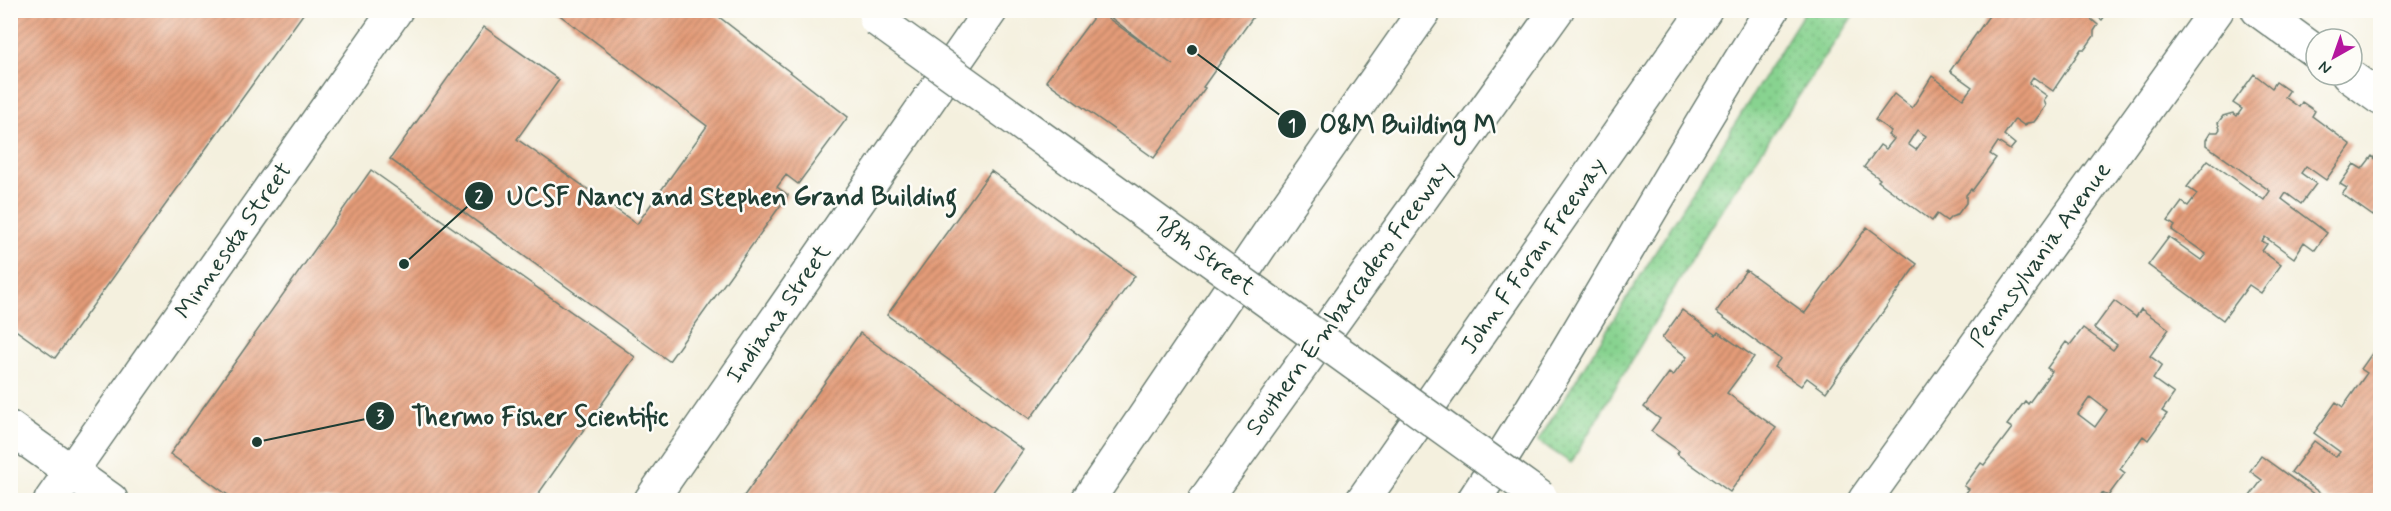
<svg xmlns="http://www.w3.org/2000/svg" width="2391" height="511" font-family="Mynerve,sans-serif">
<defs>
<pattern id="garden-dots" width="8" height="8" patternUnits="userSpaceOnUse" patternTransform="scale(1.5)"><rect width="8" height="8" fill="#88d390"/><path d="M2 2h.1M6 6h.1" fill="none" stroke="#6fac76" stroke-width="1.8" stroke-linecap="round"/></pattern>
<pattern id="building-hatch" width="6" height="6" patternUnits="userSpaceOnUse" patternTransform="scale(1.5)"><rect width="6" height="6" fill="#e49b78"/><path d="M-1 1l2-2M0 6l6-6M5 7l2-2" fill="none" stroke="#b88063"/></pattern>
</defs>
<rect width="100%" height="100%" fill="#fdfcf7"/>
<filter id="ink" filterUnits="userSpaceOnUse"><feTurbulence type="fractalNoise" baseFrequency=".0167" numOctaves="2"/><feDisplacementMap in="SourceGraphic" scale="12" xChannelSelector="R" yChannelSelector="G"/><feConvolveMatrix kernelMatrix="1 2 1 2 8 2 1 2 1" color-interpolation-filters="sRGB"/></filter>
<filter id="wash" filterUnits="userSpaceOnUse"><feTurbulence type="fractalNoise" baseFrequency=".008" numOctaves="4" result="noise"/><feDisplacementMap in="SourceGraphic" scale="24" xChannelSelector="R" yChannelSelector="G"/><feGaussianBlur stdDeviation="1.35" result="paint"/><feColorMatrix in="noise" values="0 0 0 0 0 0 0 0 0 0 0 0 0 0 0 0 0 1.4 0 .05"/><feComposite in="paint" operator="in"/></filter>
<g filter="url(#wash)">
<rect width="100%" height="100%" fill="#f4f0de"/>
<!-- garden -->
<path fill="url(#garden-dots)" stroke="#548862" stroke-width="1.5" d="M1805 11H1856L1711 226 1571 463 1538 441Z"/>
<g id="blocks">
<!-- building -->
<path fill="url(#building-hatch)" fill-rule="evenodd" d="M10 10H306L55 358 10 326Z
M553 10H710L848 117 798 184 786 175 777 187 788 195 669 361 390 159 484 27 559 80 517 139 637 224 707 126Z
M1101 10H1192L1195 13 1196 10H1258L1203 87 1205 88 1154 158 1046 81 1098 11 1173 65Z
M1993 10H2080L2098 25 2094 31V36L2085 49H2081L2053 91 2033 77 2029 83 2047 96 2044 100 2046 106 2034 122 2027 123 2025 126 2015 119 2004 135 2015 144 2010 150 1998 142 1990 154 1996 158 1972 191 1971 189 1966 195V203L1957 215 1951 217 1947 221 1937 214 1932 221 1878 181 1880 179 1864 167 1880 145 1886 149 1894 139 1888 135 1891 131 1875 120 1894 94 1912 108 1932 76 1963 99 1972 87 1950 71ZM1917 130 1926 136 1916 150 1908 144Z
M2089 10H2109L2102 20Z
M2254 74 2272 88 2276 82 2289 91 2285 97 2299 107 2302 102 2315 111 2312 116 2351 145 2326 180 2306 166 2301 173 2316 184 2301 204 2286 193 2282 199 2327 233 2315 250 2304 242 2294 258 2265 237 2262 241 2267 244 2262 251 2281 265 2261 293 2249 285 2223 320 2148 265 2169 237 2201 260 2206 254 2172 230 2175 226 2168 221 2182 202 2188 206 2197 194 2187 187 2208 160 2264 200 2270 191 2206 145V140L2211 132H2218L2220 129 2218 123 2223 116 2233 113 2237 116 2242 109 2233 103Z
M2372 156 2380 163V205L2373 216 2342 194 2347 188 2340 184 2354 164 2362 169Z
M371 170 635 357 534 500H235L170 454Z
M991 171 1135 276 1030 419 887 315Z
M1867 227 1917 264 1826 392 1807 378 1801 386 1774 367 1780 359 1716 312 1746 270 1805 313Z
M2114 301 2136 317 2141 309 2169 329 2150 356 2162 365 2153 379 2174 394 2162 411 2167 414 2148 440 2143 436 2131 453 2120 469 2125 473 2108 496 2102 493 2097 500H1960L1969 489 1964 486 1981 463 1984 465 2012 428 2007 425 2025 401 2028 404 2052 371 2047 368 2066 342 2070 345 2083 328 2113 350 2117 345 2094 328ZM2090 397 2107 410 2095 427 2078 414Z
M1682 310 1716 335 1718 332 1754 357 1727 393 1776 428 1730 492 1677 454 1679 451 1651 431 1660 419 1644 407 1669 373 1673 376 1687 357 1662 338Z
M860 333 1023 450 987 500H741Z
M2380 342V488L2371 500H2330L2291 472 2314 441 2336 457 2340 452 2314 433 2336 402 2343 407 2367 373 2361 369Z
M2261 456 2322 500H2247L2262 480 2250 471Z"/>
</g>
</g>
<g filter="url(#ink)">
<use href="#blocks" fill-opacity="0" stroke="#6a7c70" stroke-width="1.5"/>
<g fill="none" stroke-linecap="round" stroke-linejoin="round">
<!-- street casing -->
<g stroke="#6a7c70" stroke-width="36">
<path id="street" d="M2258 10 2316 52
M2348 75 2380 98
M51 500 396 10
M651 500 991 10"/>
</g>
<!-- secondary casing -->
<g stroke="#6a7c70" stroke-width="36">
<path id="secondary" d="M10 428 111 500
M1865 500 2217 10"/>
</g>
<!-- highway casing -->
<g stroke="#6a7c70" stroke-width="36">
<path id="highway" d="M1088 500 1286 208 1425 10
M1205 500 1557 10
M1363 500 1705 10
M1474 500C1579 340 1669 171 1772 10"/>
</g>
<!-- street -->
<use href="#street" stroke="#fff" stroke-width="33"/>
<!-- secondary -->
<use href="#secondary" stroke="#fff" stroke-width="33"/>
<!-- highway -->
<use href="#highway" stroke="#fff" stroke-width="33"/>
<!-- secondary-bridge casing -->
<g stroke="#6a7c70" stroke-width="36" stroke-linecap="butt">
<path id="secondary-bridge" d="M876 19 1541 498"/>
</g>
<!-- secondary-bridge -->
<use href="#secondary-bridge" stroke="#fff" stroke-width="33"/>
</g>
</g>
<g text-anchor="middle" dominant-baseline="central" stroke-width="5" stroke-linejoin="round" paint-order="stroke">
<!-- street labels -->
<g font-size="24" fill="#1f3d34" stroke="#fdfcf7">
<text transform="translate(234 241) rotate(-55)">Minnesota Street</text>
<text transform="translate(1204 255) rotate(36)">18th Street</text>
<text transform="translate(2041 255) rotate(-54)">Pennsylvania Avenue</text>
<text transform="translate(1534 256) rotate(-55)">John F Foran Freeway</text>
<text transform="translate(1349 299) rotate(-54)">Southern Embarcadero Freeway</text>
<text transform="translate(779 314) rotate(-55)">Indiana Street</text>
</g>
</g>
<!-- callouts -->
<path fill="none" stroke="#1f3d34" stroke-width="2" d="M1192 50L1292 124M404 264L479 196M257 442L380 416"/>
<g fill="#1f3d34" stroke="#fdfcf7" stroke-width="2">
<circle cx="1192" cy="50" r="6"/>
<circle cx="404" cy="264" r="6"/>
<circle cx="257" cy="442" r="6"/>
<circle cx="1292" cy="124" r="15"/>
<circle cx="479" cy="196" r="15"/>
<circle cx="380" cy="416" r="15"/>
</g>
<g font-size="18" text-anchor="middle" font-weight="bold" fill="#fff">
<text x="1292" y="131">1</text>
<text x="479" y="202">2</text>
<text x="380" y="422">3</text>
</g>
<g font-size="26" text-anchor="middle" font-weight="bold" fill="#1f3d34" stroke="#fdfcf7" stroke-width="5" stroke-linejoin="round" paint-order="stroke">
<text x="1408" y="133">O&amp;M Building M</text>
<text x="732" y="205">UCSF Nancy and Stephen Grand Building</text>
<text x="540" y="425">Thermo Fisher Scientific</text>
</g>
<!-- margin -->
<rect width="2391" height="511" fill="none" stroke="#fdfcf7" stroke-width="36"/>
<!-- north arrow -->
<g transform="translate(2334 57) rotate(220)"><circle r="28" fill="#fdfcf7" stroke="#a4b0a9" stroke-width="1.5"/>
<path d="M0-4.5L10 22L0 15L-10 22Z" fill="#b5179e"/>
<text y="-9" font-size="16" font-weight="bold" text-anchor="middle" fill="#1f3d34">N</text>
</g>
</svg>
